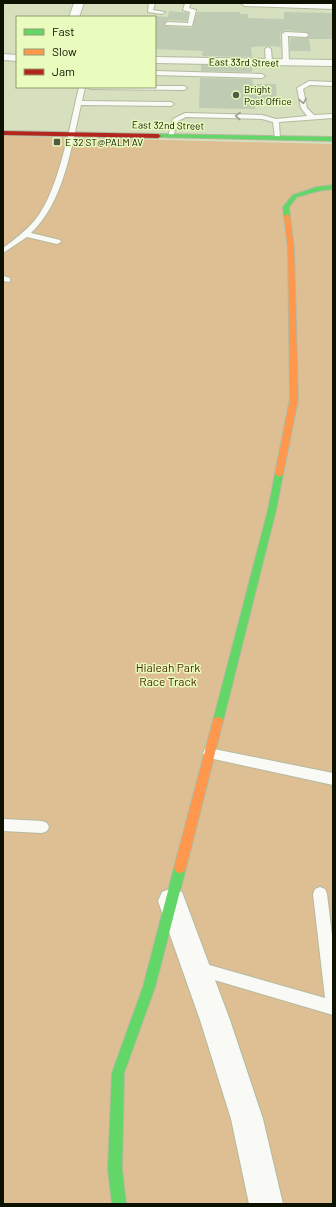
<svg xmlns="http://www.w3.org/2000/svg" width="336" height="1207" font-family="Barlow,sans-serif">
<rect width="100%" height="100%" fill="#d6dfbe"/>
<!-- green -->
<path fill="#debf93" d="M3 136 333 144V1204H3Z"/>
<!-- building -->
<path fill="#c0cbb4" d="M169 11 188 13 187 21 168 20 164 24 165 26 192 28 197 12H240V14H248V18L284 19V12L333 13V39H309L311 51H290V38H306L310 35 306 32 285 30 280 34 281 47 269 46 251 47 252 57 202 56 203 51 155 49V16L168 17Z
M201 65 252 66V72L201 71Z
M200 78 252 79 253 84H276L277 103H255V109L199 108Z"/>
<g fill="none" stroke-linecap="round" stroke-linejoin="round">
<!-- lane casing -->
<g stroke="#b3baa0" stroke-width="2">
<path id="lane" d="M149 3H155L153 10 165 12 162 14 148 12Z
M185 3H191L189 8 196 10 192 26 166 25 165 24 168 22 188 23 190 12 183 10Z
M285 32 306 33 309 35 306 37 288 36 289 63 286 65 283 63 282 34Z
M268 47 271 49 272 62 269 64 266 62 265 49Z
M155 71 262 74 265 76 262 78 155 75Z
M309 81 333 82V86L310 85 303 89 307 108 314 115 333 114V118L279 122 280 139 275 138 273 122 262 119 186 117 178 121 173 137 168 136 173 119 185 113 262 115 276 119 307 116 301 108 297 88Z
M155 86H184L187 88 184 90 90 89 87 87Z
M79 87H85L82 101 171 102 174 104 171 106 81 105C71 148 64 202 31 233L60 240 61 242 57 244 27 237 3 253V248C15 239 26 231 35 220 59 191 70 124 79 87Z
M3 276 10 278V282L3 281Z
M209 748 333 773V785L209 758 205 757 203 753 205 749Z
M3 819 42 821 47 823 49 827 47 831 42 833 3 831Z
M320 887 325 889 327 894 333 943V1015L194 974 192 969 194 964 199 962 325 998 313 894 315 889Z"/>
</g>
<!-- street casing -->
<g stroke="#b3baa0" stroke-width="2">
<path id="street" d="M74 3H84L79 17H69Z
M240 3H333V9L245 6Z
M3 54 17 55V61L3 60Z
M155 57 333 60V66L155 63Z
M172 888 182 892 230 1020 263 1119 283 1204H249L231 1119 200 1020 158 901 162 892Z"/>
</g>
<!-- fast casing -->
<g stroke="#b3baa0" stroke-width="2">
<path id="fast" d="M158 134 333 137V141L156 137V135Z
M333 185V189L318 191 297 197 289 207 290 216 287 218 284 216 283 207 293 195 317 187Z
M279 471 283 474 276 510 223 721 222 724 218 725 214 724 213 721 268 510 275 474Z
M180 863 184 864 186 868 155 987 124 1073 122 1169 126 1204H112L108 1169 112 1073 143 987 174 868 176 864Z"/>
</g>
<!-- slow casing -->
<g stroke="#b3baa0" stroke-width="2">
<path id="slow" d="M287 214 290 216 294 249 298 399 283 474 279 477 275 474 290 399 288 249 284 216Z
M218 717 222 718 223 721 186 868 184 872 180 873 176 872 174 868 213 721 214 718Z"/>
</g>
<!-- jam casing -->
<g stroke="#b3baa0" stroke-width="2">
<path id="jam" d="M3 131 158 134 161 136 158 138 3 135Z"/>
</g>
<!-- lane -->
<use href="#lane" fill="#f9faf5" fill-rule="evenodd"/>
<!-- street -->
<use href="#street" fill="#f9faf5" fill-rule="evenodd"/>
<!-- fast -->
<use href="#fast" fill="#63d668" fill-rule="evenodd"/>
<!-- slow -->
<use href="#slow" fill="#ff974d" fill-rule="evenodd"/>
<!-- jam -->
<use href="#jam" fill="#b3261e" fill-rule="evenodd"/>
</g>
<!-- one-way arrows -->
<defs><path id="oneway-chevron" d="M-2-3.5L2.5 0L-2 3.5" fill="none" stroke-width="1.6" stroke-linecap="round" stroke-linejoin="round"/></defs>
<g stroke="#9b9d93">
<use href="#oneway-chevron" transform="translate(303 101) rotate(80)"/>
<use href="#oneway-chevron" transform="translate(238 116) rotate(-178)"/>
</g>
<!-- markers -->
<g fill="#535a42" stroke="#e9fbbd" stroke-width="1.5">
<circle cx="236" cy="95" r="4"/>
<rect x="53" y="138" width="8" height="8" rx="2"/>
</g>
<g text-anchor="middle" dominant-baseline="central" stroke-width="3" stroke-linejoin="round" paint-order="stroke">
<!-- far-street labels -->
<g font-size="10" fill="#0d1200" stroke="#e9fbbd">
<text transform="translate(244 62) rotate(1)">East 33rd Street</text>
<text transform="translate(168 125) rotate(1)">East 32nd Street</text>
</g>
<!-- far-poi labels -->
<g font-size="10" fill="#0d1200" stroke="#e9fbbd" text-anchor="start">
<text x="244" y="89">Bright<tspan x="244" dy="12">Post Office</tspan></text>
<text x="65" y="142">E 32 ST@PALM AV</text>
</g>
<!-- park labels -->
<g font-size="12" fill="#4a2500" stroke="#e9fbbd">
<text x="168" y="667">Hialeah Park<tspan x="168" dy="14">Race Track</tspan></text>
</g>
</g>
<!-- border -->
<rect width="336" height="1207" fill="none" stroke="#0d1200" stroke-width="8"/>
<!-- legend -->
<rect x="16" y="16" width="140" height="72" fill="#e9fbbd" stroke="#919e71"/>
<rect x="24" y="29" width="20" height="6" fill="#63d668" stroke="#919e71"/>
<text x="52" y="36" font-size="12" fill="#0d1200">Fast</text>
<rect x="24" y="49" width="20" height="6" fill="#ff974d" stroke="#919e71"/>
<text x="52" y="56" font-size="12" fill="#0d1200">Slow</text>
<rect x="24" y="69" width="20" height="6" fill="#b3261e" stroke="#919e71"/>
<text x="52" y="76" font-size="12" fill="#0d1200">Jam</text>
</svg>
